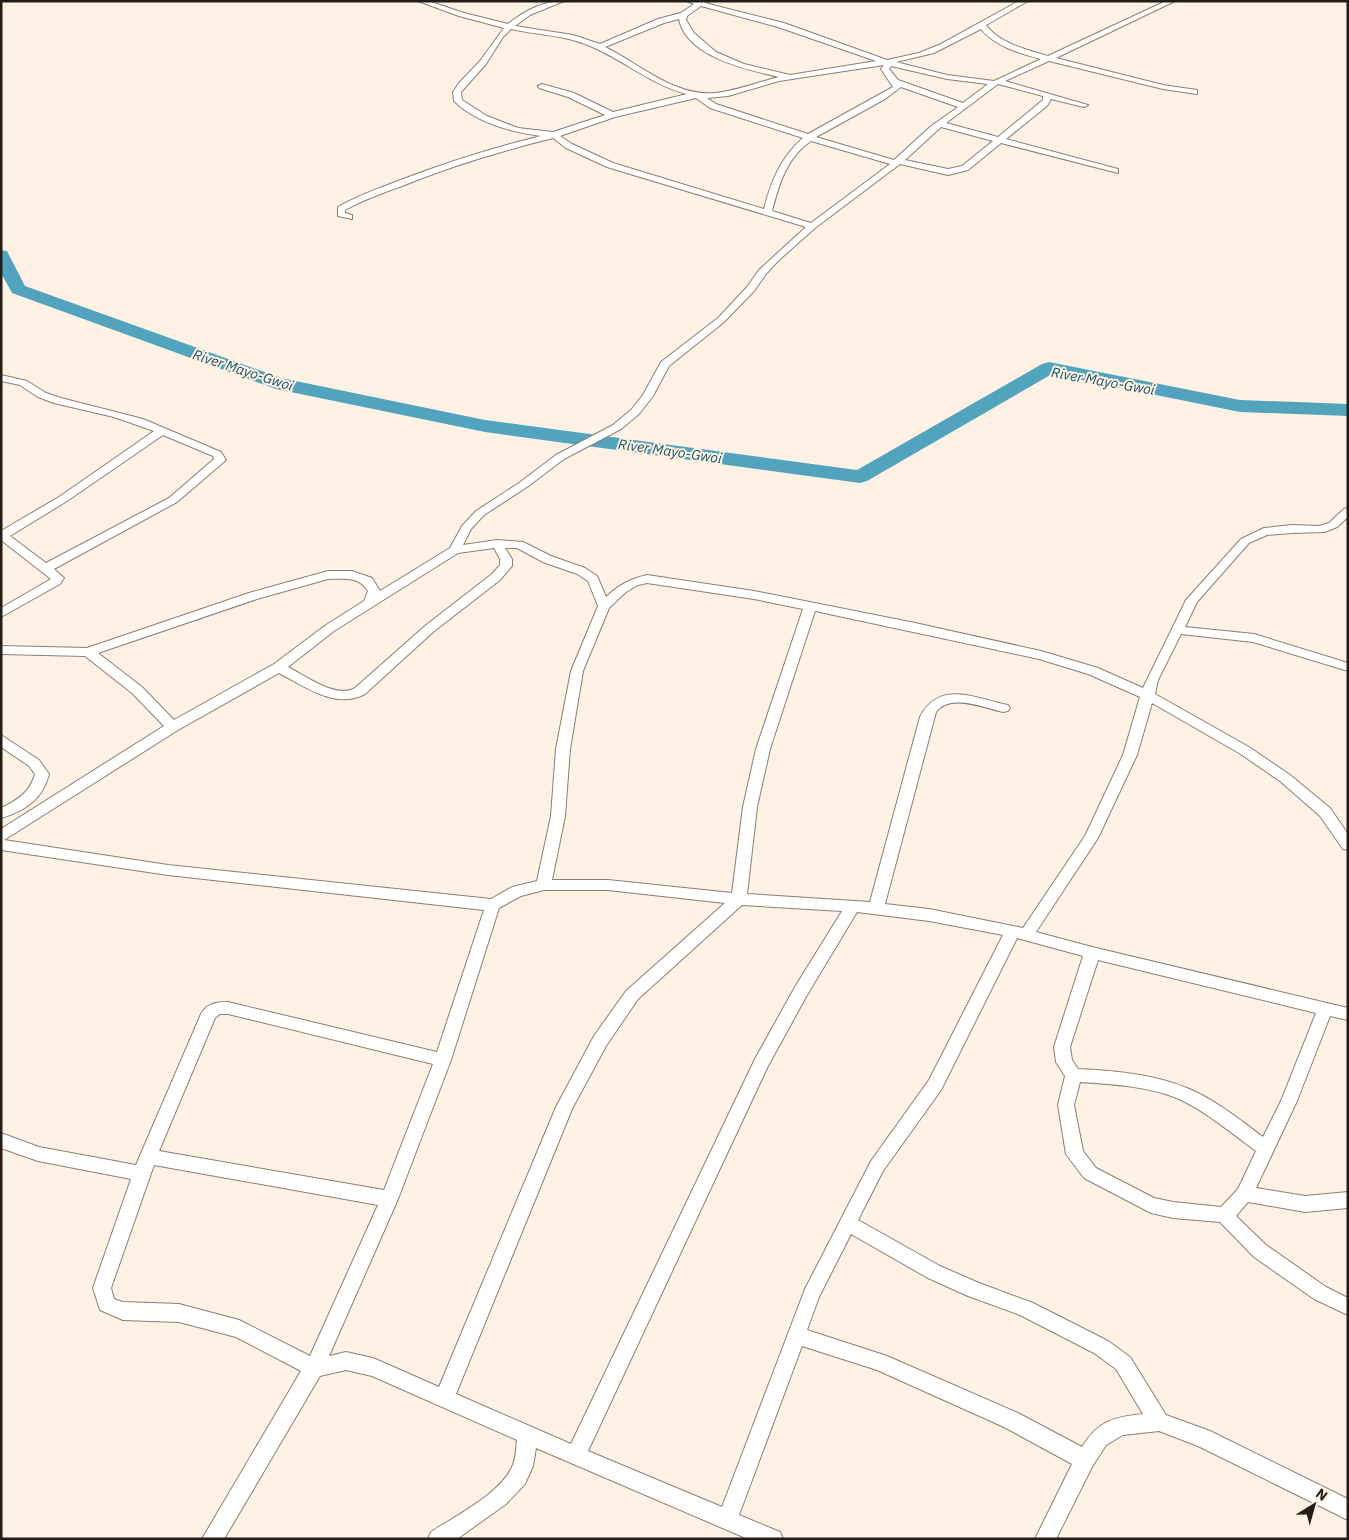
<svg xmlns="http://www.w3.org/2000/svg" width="1349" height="1540" font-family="'IBM Plex Sans',sans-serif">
<rect width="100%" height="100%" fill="#fff1e4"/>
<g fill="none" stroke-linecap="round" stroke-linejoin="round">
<!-- river -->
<path fill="#52a4be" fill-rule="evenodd" d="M1 250 7 251 9 255 25 286 281 378 485 420 857 470 1042 364 1049 362 1240 400 1348 404V416L1240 412 1052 374 867 481 860 483 485 432 276 389 12 293 1 273Z"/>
<!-- street casing -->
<g stroke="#8d7e70" stroke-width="2">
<path id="street" d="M418 1H428L464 13 508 24C524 11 543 1 564 1L530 15 515 26 573 35 600 44 658 19 681 13 694 4 687 1H706L705 3 784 23 887 60 919 53 941 44 1019 1H1028L986 25C999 43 1027 50 1048 56L1166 1H1175L1056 58 1163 85 1197 90V94L1163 89 1049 61 1005 81 1088 105 1084 107 1051 99 1047 106 1006 139 1118 169V173L1001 143 968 170 948 175 900 164 815 228 779 260 766 274 754 291 724 322 669 366 653 396 639 414 621 429 564 459 527 487 484 515 471 529 463 545 497 540 523 542 551 556 585 568 597 576 606 597C619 585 630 579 647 575L754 591 915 623 1041 651 1098 668 1143 688 1186 600 1241 539 1264 528 1292 525 1319 526 1329 523 1344 509 1348 508V517L1337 527 1325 532 1292 533 1267 535 1249 543 1197 602 1185 627 1254 634 1348 663V671L1253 642 1181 634 1158 680 1155 694 1249 747 1290 775 1330 808 1348 834V850L1343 849 1320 816 1280 781 1239 753 1152 703 1137 755 1098 838 1036 932 1092 947 1348 1008V1020L1330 1016 1297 1101 1256 1188 1305 1196 1348 1192V1208L1305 1212 1248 1202 1236 1216 1266 1245 1326 1287 1348 1298V1315L1314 1299 1254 1257 1220 1222 1173 1218 1151 1213 1084 1178 1066 1154 1058 1105 1065 1076 1056 1062 1054 1047 1083 956 1017 938 941 1090 883 1171 858 1220 940 1266 979 1283 1033 1303 1108 1341 1130 1357 1166 1415 1210 1431 1348 1499V1520L1198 1446 1159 1431 1123 1435 1106 1445 1092 1467 1056 1539H1035L1072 1464 1004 1427 877 1370 802 1346 739 1515 780 1532 783 1539H748L536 1448 533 1466 525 1484 506 1504 457 1539H428L431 1532C455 1516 500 1494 512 1467 516 1459 516 1449 517 1440L372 1376 346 1370 320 1376 224 1539H202L301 1371 236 1337 179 1322 123 1320 100 1310 93 1288 131 1179 38 1161 1 1148V1133L39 1147 136 1165 201 1014C207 1003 217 1002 228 1002L437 1052 484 910 168 875 1 850V829L164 726 132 693 85 656 1 654V646L87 648 249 593 328 571H352L372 578 380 591 450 548 462 526 476 511 519 483 556 455 613 425 631 410 643 395 661 362 718 318 747 287 759 270 806 227 607 167 566 148 553 138C501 151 451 166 402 186 383 193 363 200 345 210V213L352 215V219L338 216V207C357 196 377 189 398 181 445 163 492 148 541 136 511 132 477 123 454 101L453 92 459 83 480 61 504 28 459 16ZM701 6 778 27 876 61 790 75 744 64 716 52 694 33 686 20 687 16ZM679 19C686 57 748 70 779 77 758 82 737 91 715 93 675 97 640 64 605 47L664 23ZM511 29C537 35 565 35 590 46 624 60 651 85 687 94L613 112 574 93 542 84 538 86 539 88 568 97 605 115 553 132 518 128 487 116 462 100 461 92 486 64 503 37ZM981 29C994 46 1021 54 1041 59L994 81 947 75 896 62 934 53ZM884 65 881 69 893 87 808 134 716 104 707 98 728 96 779 81ZM891 66 947 79 988 84 963 103 898 80 889 69ZM998 84 1043 96V100L998 137 946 123ZM901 87 958 107 930 127 894 160 816 137 885 99ZM696 98 710 108 803 138C781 157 771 181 764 209L613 163 572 144 560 136 615 117ZM941 127 993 141 962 166 948 169 905 160ZM811 141 890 164 811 223 772 211C779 184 787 157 811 141ZM494 548 500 559V565L492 574 425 626 355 688C336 699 306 676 288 667L334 631 458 553ZM505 548H517L543 562 577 574 588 581 598 606 571 671 556 749 551 816 537 881 512 887 491 899 168 865 4 840 178 730 279 673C304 686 336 710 365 694L433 632 500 580 512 566V559ZM328 579C344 579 359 576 368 591L364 601 326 625 274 664 174 720 142 687 98 653 257 599ZM647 583 754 599 803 609 756 749 743 807 732 893 608 880H552L565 816 570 749 583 671 609 608 626 592 638 585ZM815 611 1039 659 1088 674 1140 697 1123 755 1085 836 1023 928 929 909 885 904 936 712C951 693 984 708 1003 712L1008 711 1010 708 1008 705 1003 704C972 697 939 681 920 717L870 902 747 894 757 807 770 749ZM544 890H608L725 903 626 991 594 1036 556 1107 439 1387 373 1358 346 1352 329 1356 398 1199 451 1060 499 908 521 896ZM742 905 842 911 795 987 755 1059 571 1444 456 1394 572 1109 606 1046 638 999ZM857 912 929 921 1003 935 929 1080 871 1161 805 1289 722 1507 588 1451 768 1066 807 995ZM1098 960 1316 1013 1281 1101 1263 1137C1243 1122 1224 1107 1202 1095 1164 1075 1120 1071 1078 1069L1072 1060 1070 1047ZM220 1014H228L433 1064 384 1190 159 1151 215 1018ZM1080 1082C1112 1084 1148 1086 1179 1099 1207 1112 1231 1133 1256 1151L1238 1189 1221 1207 1173 1202 1154 1198 1096 1168 1083 1151 1074 1105ZM154 1165 378 1205 310 1356 239 1320 179 1304 123 1302 114 1299 111 1288ZM851 1234 928 1278 968 1296 1020 1315 1094 1353 1116 1369 1143 1414C1113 1417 1098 1421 1082 1447L1018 1413 887 1356 807 1330 819 1297Z
M1 375 27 381 46 393 61 398 143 419 221 452 226 460 177 502 54 569 64 578 60 584 1 617V608L51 579 1 540V531L59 497 154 431 114 417 54 403 38 397 20 385 1 381ZM163 435 213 456 214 459 169 498 46 563 10 536 67 501Z
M1 735 39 760 49 774C43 799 25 811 1 818V808C18 800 30 792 35 774L29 766 1 747Z"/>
</g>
<!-- street -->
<use href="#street" fill="#fff" fill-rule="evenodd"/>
</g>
<g text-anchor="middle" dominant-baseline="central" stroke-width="4" stroke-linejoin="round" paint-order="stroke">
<!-- far-water labels -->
<g font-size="14" font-style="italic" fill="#0f5568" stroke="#fff1e4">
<text transform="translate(243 370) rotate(18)">River Mayo-Gwoi</text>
<text transform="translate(1103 381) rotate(10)">River Mayo-Gwoi</text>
<text transform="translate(670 451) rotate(8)">River Mayo-Gwoi</text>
</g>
</g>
<!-- border -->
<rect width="1349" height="1540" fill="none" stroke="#231c17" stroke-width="5"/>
<!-- north arrow -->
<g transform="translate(1314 1505) rotate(37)" stroke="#fff1e4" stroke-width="4" paint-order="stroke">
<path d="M0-4L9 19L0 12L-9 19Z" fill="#231c17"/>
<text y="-8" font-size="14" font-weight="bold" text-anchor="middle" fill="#231c17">N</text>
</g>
</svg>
